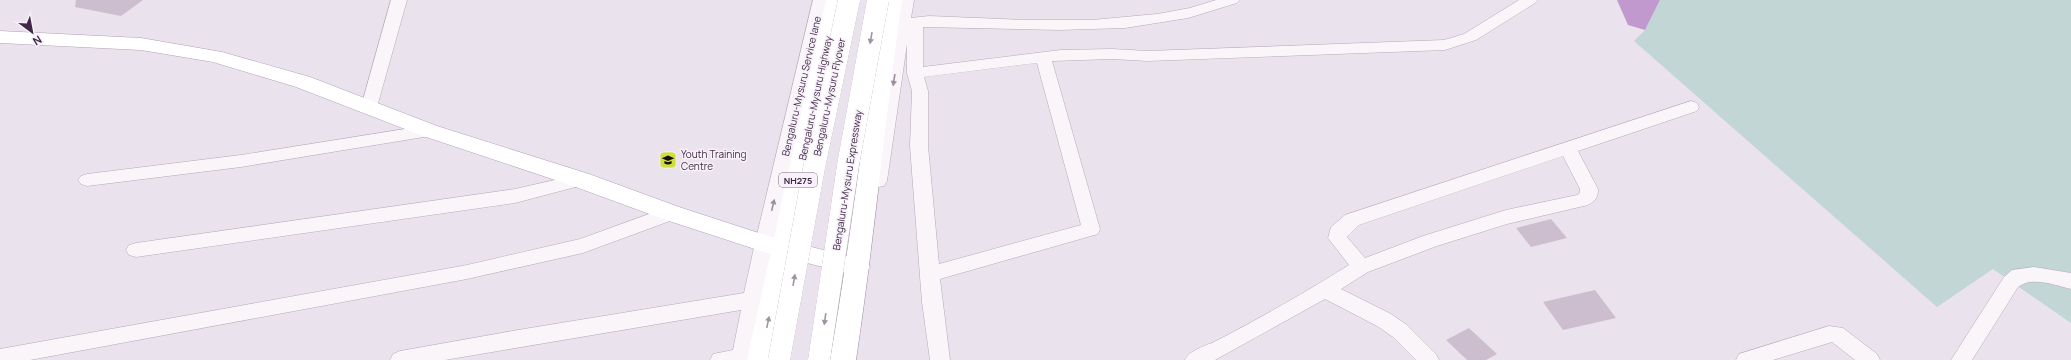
<svg xmlns="http://www.w3.org/2000/svg" width="2071" height="360" font-family="Manrope,sans-serif">
<rect width="100%" height="100%" fill="#eae2ec"/>
<!-- green -->
<path fill="#c2d6d6" d="M1660 0H2071V323L1993 269 1937 307 1634 41 1645 30Z"/>
<!-- water -->
<path fill="#c199cf" d="M1617 0H1660L1645 30 1628 25Z"/>
<!-- building -->
<path fill="#cdbecf" d="M76 0H143L121 16 75 7Z
M1551 219 1567 238 1531 247 1516 228Z
M1595 290 1616 318 1563 330 1543 302Z
M1469 328 1497 354 1486 360H1467L1446 340Z"/>
<g fill="none" stroke-linecap="round" stroke-linejoin="round">
<!-- minor casing -->
<g stroke="#b7aaba" stroke-width="1">
<path id="minor" d="M391 0H407L377 107 375 111 369 113 363 111 361 107Z
M813 0H829L773 243 751 360H710L713 354 733 350 741 310 445 360H390L393 354 400 351 518 330 744 293 755 243Z
M898 0H914L911 18 929 16 1026 20H1092L1157 14 1190 8 1216 0H1240L1237 3 1188 18 1125 28 1059 30 923 27V67L1061 50 1112 49 1148 51 1444 40 1464 34 1519 0H1538L1535 3 1476 40 1445 50 1148 61 1112 59 1052 61 1100 229 1098 234 940 279 950 360H930L922 302 910 146 912 91 907 73V44L887 181 884 186 878 187 872 186 869 181ZM1037 63 1081 225 939 264 928 146V91L924 77Z
M1691 101 1697 103 1699 107 1697 111 1578 151 1598 189C1598 198 1596 200 1588 205L1507 224 1437 246 1368 272 1341 289 1391 314 1407 325 1436 354 1439 360H1416L1393 337 1377 326 1325 299 1215 360H1185C1190 349 1207 346 1218 340 1262 317 1306 292 1349 265L1328 238 1331 227 1345 215ZM1563 156 1580 189V193L1577 195 1506 210 1423 236 1365 258 1347 237 1359 225Z
M430 125 436 127 439 131 436 135 241 167 87 186 81 184 78 180 81 176 87 174 241 155Z
M581 174 587 176 590 180 587 184 515 203 136 257 129 255 126 250 129 245 136 243 515 189Z
M671 206 678 208 680 213 678 218 583 253 467 279 30 360H0V349L467 265 580 239Z
M2034 267 2071 273V289C2055 285 2031 276 2018 287L1972 360H1951L2004 277 2012 270Z
M1829 326 1843 328 1877 354 1880 360H1855L1832 342 1773 360H1736L1739 354Z"/>
</g>
<!-- major casing -->
<g stroke="#b49fb9" stroke-width="1">
<path id="major" d="M0 31 141 38 222 52 310 77 437 126 589 174 679 207 765 235 866 261 870 267 866 273 858 276 764 252 663 219 573 186 423 136 296 87 213 62 141 50 0 43Z"/>
</g>
<!-- highway casing -->
<g stroke="#9f87a4" stroke-width="1">
<path id="highway" d="M826 0H844L773 360H747Z
M884 0H902C885 120 874 240 856 360H830C851 240 864 120 884 0Z"/>
</g>
<!-- minor -->
<use href="#minor" fill="#f9f5f9" fill-rule="evenodd"/>
<!-- major -->
<use href="#major" fill="#fff" fill-rule="evenodd"/>
<!-- highway -->
<use href="#highway" fill="#fff" fill-rule="evenodd"/>
<!-- highway-bridge casing -->
<g stroke="#9f87a4" stroke-width="22" stroke-linecap="butt">
<path id="highway-bridge" d="M779 360 814 168 849 0
M819 360 848 165 878 0"/>
</g>
<!-- highway-bridge -->
<use href="#highway-bridge" stroke="#fff" stroke-width="22"/>
</g>
<!-- one-way arrows -->
<defs><path id="oneway-solid" d="M-6-.8H1V-3.2L6.5 0L1 3.2V.8H-6Z"/></defs>
<g fill="#a094a2">
<use href="#oneway-solid" transform="translate(871 38) rotate(100)"/>
<use href="#oneway-solid" transform="translate(794 280) rotate(-80)"/>
<use href="#oneway-solid" transform="translate(825 319) rotate(98)"/>
<use href="#oneway-solid" transform="translate(768 322) rotate(-78)"/>
</g>
<g fill="#9d8ea0">
<use href="#oneway-solid" transform="translate(894 80) rotate(99)"/>
<use href="#oneway-solid" transform="translate(773 205) rotate(-77)"/>
</g>
<!-- icons -->
<defs>
<g id="university-square" transform="scale(0.9)"><rect x="-9" y="-9" width="18" height="18" rx="4" fill="#d1dd3a" stroke="#f7f2f9"/><path d="M0-5L7-2L0 1L-7-2ZM-4 1L0 2.5L4 1V4Q0 6-4 4Z" fill="#111"/></g>
</defs>
<g fill-rule="evenodd">
<use href="#university-square" x="668" y="160"/>
</g>
<g text-anchor="middle" dominant-baseline="central" stroke-width="3" stroke-linejoin="round" paint-order="stroke">
<!-- shield labels -->
<rect fill="#f7f2f9" stroke="#78657c" stroke-width="1" x="779" y="173" width="38" height="14" rx="3"/>
<g font-size="9" font-weight="bold" fill="#412846">
<text x="798" y="180">NH275</text>
</g>
<!-- street labels -->
<g font-size="10" fill="#412846" stroke="#f7f2f9">
<text transform="translate(801 86) rotate(-77)">Bengaluru-Mysuru Service lane</text>
<text transform="translate(829 97) rotate(-78)">Bengaluru-Mysuru Flyover</text>
<text transform="translate(815 98) rotate(-78)">Bengaluru-Mysuru Highway</text>
<text transform="translate(847 180) rotate(-81)">Bengaluru-Mysuru Expressway</text>
</g>
<!-- poi labels -->
<g font-size="10" fill="#412846" stroke="#f7f2f9" text-anchor="start">
<text x="681" y="154">Youth Training<tspan x="681" dy="12">Centre</tspan></text>
</g>
</g>
<!-- north arrow -->
<g transform="translate(32 32) rotate(148)" stroke="#f7f2f9" stroke-width="3" paint-order="stroke">
<path d="M0-3L7 15L0 10L-7 15Z" fill="#412846"/>
<text y="-6" font-size="11" font-weight="bold" text-anchor="middle" fill="#412846">N</text>
</g>
</svg>
